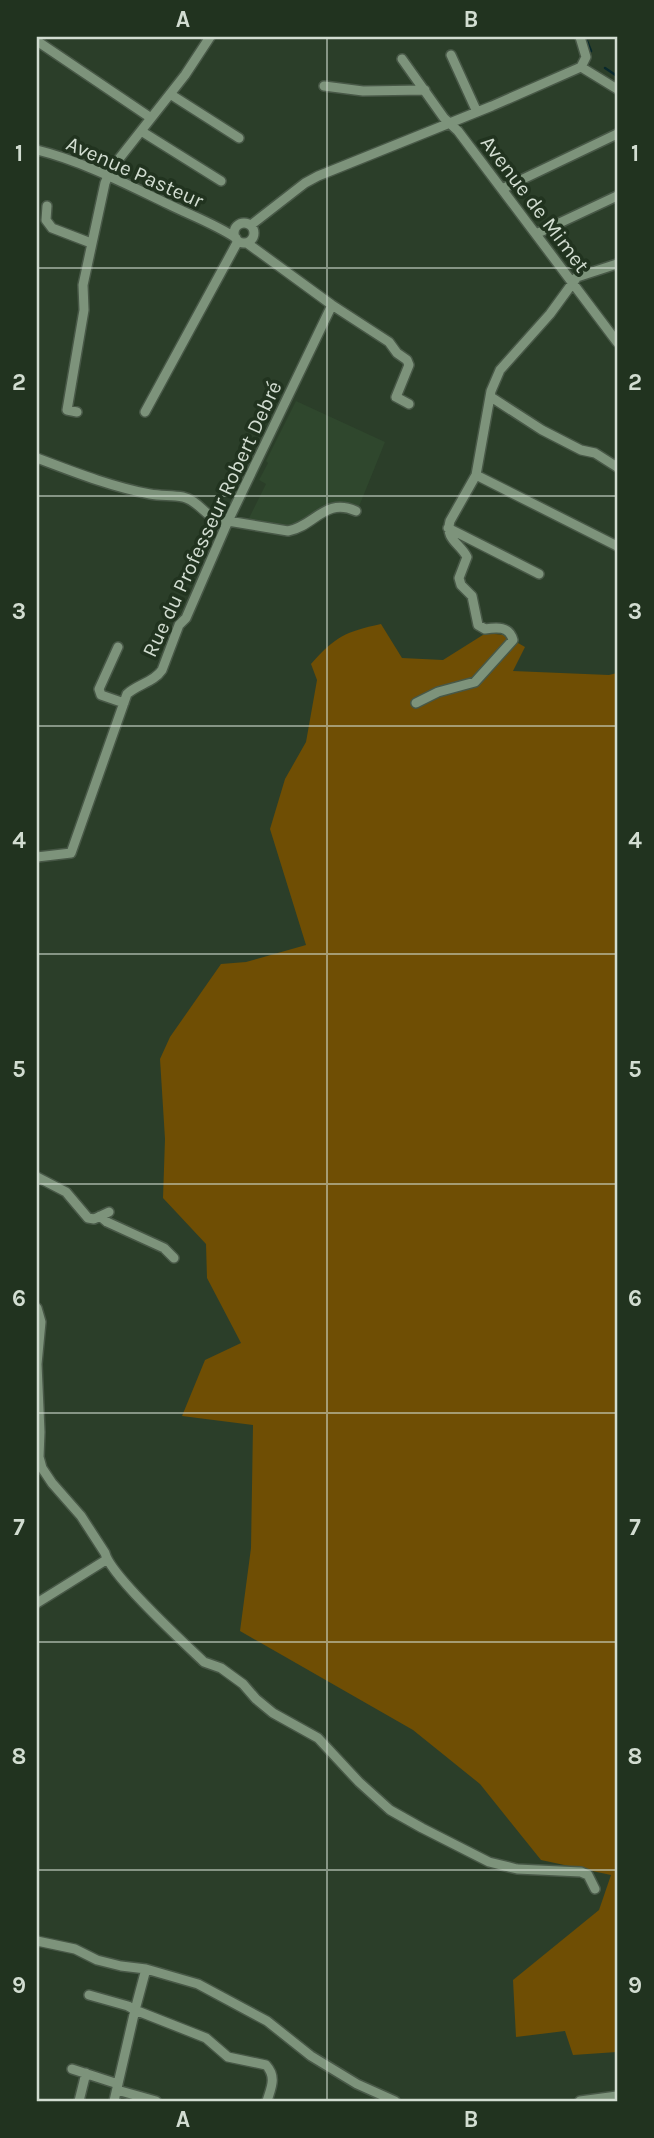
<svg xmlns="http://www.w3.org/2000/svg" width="654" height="2138" font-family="Karla,sans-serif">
<rect width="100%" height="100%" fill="#2b3e29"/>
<!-- built -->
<path fill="#2f472d" d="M296 401 385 442 358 509 347 505 344 501 331 505 292 529 254 523 249 518 266 484 259 480 268 463 266 461Z"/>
<!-- green -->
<path fill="#6f4e04" d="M381 624 402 658 443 660 486 633 504 635 525 647 513 671 609 675 617 673V2052L573 2055 565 2031 516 2037 513 1980 599 1910 611 1875 541 1860 480 1784 413 1730 240 1631 251 1548 253 1425 182 1416 205 1360 241 1343 207 1278 206 1244 163 1198 165 1139 160 1059 170 1037 221 964 246 962 306 945 270 829 285 779 306 742 317 680 311 664C336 636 345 632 381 624Z"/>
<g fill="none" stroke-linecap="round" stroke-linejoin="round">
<!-- stream -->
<path stroke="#08282c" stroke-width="2.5" d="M587 41 591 51
M605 68 617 76"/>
<!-- minor casing -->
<g stroke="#485847" stroke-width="12">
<path id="minor" d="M580 37 586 57 581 67
M37 41 151 118
M451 55 477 112
M402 59 444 118 458 131 617 342
M581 67 617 89
M324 86 363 91 425 90
M170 94 239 138
M141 131 221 181
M37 150C82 161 126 184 168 204 190 215 215 224 236 238
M502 189 617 134
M47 206 46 220 52 228 91 243
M234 233a10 10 0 1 1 20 0a10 10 0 1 1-20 0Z
M251 225 305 183 318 176 492 106 581 67
M536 234 617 196
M247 243 332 305 389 342 397 353 407 360 409 365 396 397 409 404
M491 397 542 430 581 450 595 453 617 467
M77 412 67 410 84 310 83 285 105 183 111 169 185 75 210 37
M145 412 238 241
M37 458C74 472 112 487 150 494 161 496 172 495 183 497 200 500 211 526 228 521L288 531C315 526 325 497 356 511
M476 475 617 546
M448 528 539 574
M118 647 99 689 101 695 124 703
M416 703 438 692 475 682 513 640C509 626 497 627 485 629L478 625 472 596 461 585 459 578 467 557C459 542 445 540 450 521L476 475 491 391 500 370 550 314 577 277 617 264
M37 857 71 853 127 694C138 684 154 682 162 670L179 625 186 618 228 521 332 305
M37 1177 66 1192 88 1218 94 1219 109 1212
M100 1216 107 1222 164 1248 174 1258
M37 1308 41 1322 37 1364 40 1432 39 1457 42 1468 52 1483 81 1516 105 1553C110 1575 184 1643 204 1662L221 1668 243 1684 256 1699 273 1713 318 1738 359 1782 390 1810 422 1828 489 1862 517 1869 581 1872 588 1875 595 1889
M37 1603 106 1560
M37 1941 75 1949 97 1960 121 1966 146 1969 198 1984 267 2021 311 2056 357 2084 395 2101
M89 1995 128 2006 135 2010 146 1969
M72 2069 118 2084
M117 2090 156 2101
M79 2101 86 2073
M114 2101 135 2010 206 2038 228 2057 266 2065C277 2077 271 2088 267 2101
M580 2101 617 2096"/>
</g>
<!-- minor -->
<use href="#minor" stroke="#7d937b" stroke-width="9"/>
</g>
<!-- grid -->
<path fill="none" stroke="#d2ddd1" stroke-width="2" stroke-opacity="0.55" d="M327 37V2101M37 268H617M37 496H617M37 726H617M37 954H617M37 1184H617M37 1413H617M37 1642H617M37 1870H617"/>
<g text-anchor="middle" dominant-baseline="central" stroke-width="7" stroke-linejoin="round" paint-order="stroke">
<!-- street labels -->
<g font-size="21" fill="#d2ddd1" stroke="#21331f">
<text transform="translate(135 172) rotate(24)">Avenue Pasteur</text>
<text transform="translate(535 204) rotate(53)">Avenue de Mimet</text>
<text transform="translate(212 519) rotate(-65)">Rue du Professeur Robert Debré</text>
</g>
</g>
<!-- border -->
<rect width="654" height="2138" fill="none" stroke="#21331f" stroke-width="77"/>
<rect x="38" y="38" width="578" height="2062" fill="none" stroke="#d2ddd1" stroke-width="2.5"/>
<g font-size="23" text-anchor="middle" font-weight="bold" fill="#d2ddd1">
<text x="183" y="27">A</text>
<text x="471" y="27">B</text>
<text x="19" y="161">1</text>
<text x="635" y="161">1</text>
<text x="19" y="390">2</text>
<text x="635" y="390">2</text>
<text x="19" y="619">3</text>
<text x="635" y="619">3</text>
<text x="19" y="848">4</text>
<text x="635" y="848">4</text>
<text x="19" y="1077">5</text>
<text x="635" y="1077">5</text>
<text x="19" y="1306">6</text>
<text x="635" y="1306">6</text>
<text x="19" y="1535">7</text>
<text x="635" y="1535">7</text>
<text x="19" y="1764">8</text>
<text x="635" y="1764">8</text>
<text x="19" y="1993">9</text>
<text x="635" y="1993">9</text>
<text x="183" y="2127">A</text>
<text x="471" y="2127">B</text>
</g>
</svg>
